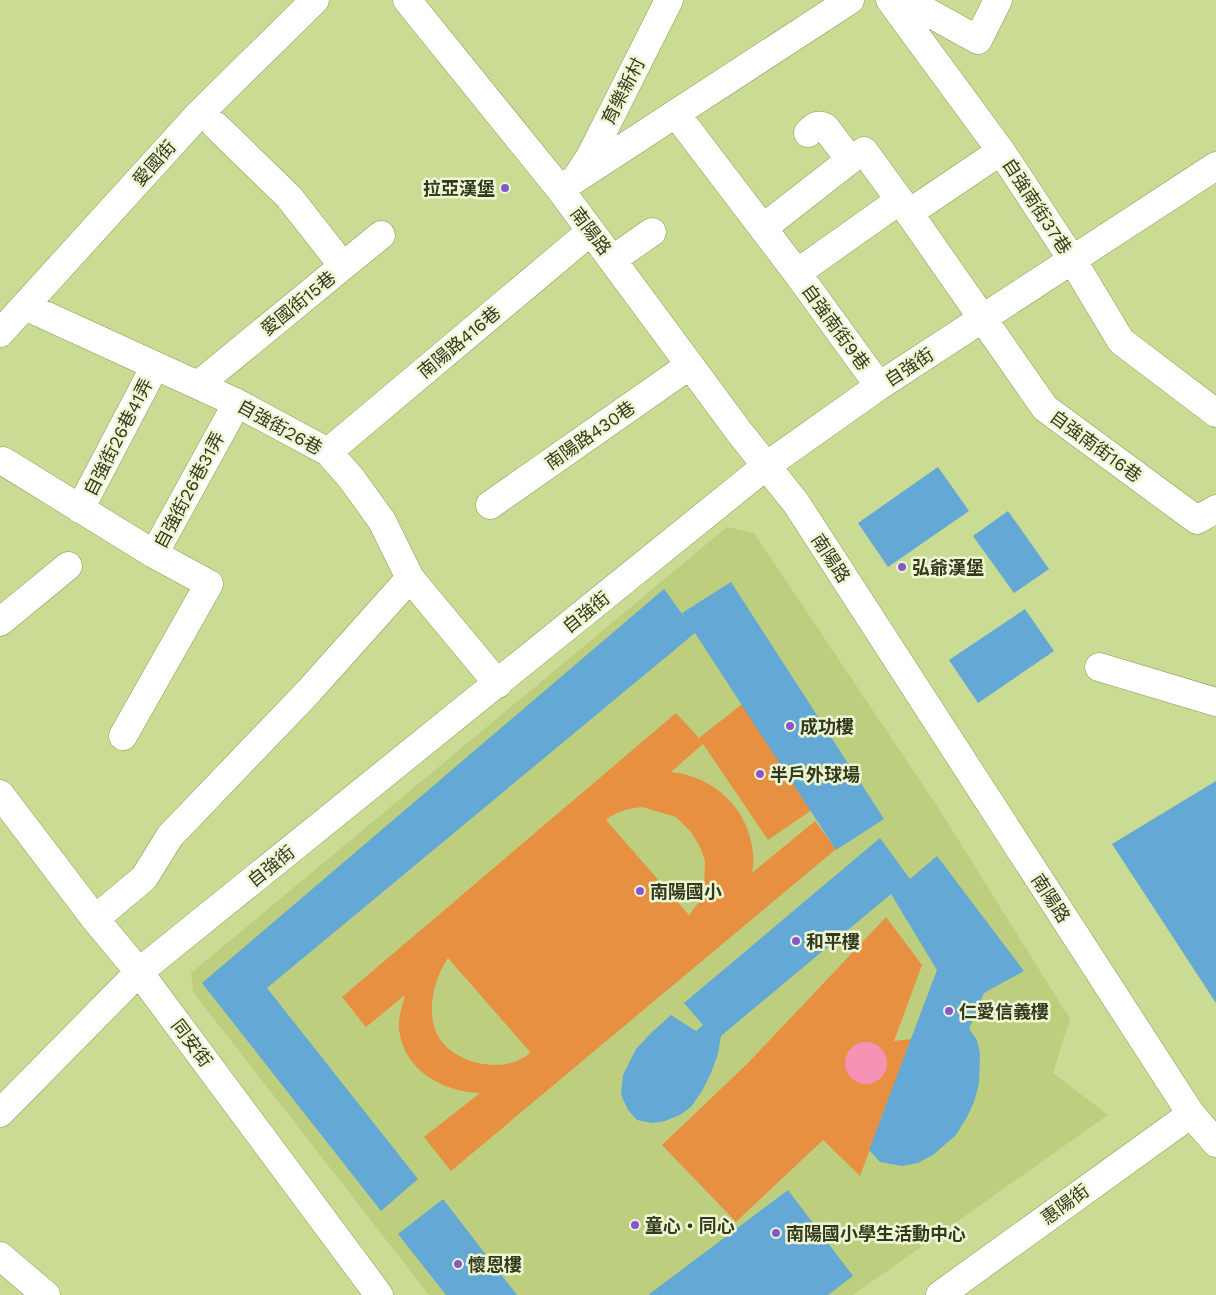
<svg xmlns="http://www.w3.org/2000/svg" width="1216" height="1295" font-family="'Work Sans','Noto Sans TC',sans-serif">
<rect width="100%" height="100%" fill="#cadb93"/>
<!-- built -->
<path fill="#bdcf7f" d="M727 527 754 533 939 809 1070 1019 1053 1073 1108 1115 853 1295H429L193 992 191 973Z"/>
<!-- green -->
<path fill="#e79042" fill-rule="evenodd" d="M746 701 819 805 768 840 703 744 671 772C714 776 749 809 753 853 754 860 753 867 752 873L815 821 836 849 451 1171 424 1137 480 1093C443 1092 403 1070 399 1029 398 1017 402 1006 405 995L366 1027 342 997 676 713 699 738ZM642 807 676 817 691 832 700 847 705 861 704 889 699 902 689 915 606 820C616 811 628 809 642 807ZM448 958 530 1052V1053C526 1056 522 1059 517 1061 489 1072 445 1059 435 1029 427 1007 435 977 448 958Z
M886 917 922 965 894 1041 911 1039 860 1176 823 1140 736 1222 662 1145 749 1062Z"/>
<!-- water -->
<path fill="#f693b4" d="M845 1063a21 21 0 1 1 42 0a21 21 0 1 1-42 0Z"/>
<!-- building -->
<path fill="#64a8d5" d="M938 467 969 511 888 567 858 523Z
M1008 511 1049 569 1014 593 973 536Z
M731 582 884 819 836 850 695 633 267 988 418 1179 381 1211 202 983 664 589 691 626 682 613Z
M1025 609 1054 651 978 703 949 660Z
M1216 781V1003L1112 844Z
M880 838 910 879 937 856 1024 971 984 993 969 1029 977 1040 980 1053 979 1084 974 1102 967 1117 956 1135 933 1155 918 1163 902 1166 880 1162 869 1150 937 970 891 894 721 1036 718 1054 711 1073 702 1091 691 1107 680 1115 665 1121 652 1123 637 1120 628 1110 621 1095 623 1075 636 1049 651 1033 671 1015 696 1031 703 1025 684 1003Z
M788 1190 853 1276 828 1295H648Z
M443 1199 517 1295H446L398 1234Z"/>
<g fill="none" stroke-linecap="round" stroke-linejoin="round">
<!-- minor casing -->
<g stroke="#8b9b55" stroke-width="29">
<path id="minor" d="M407 0 559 188 740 433 796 503 1191 1114 1216 1143
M890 0 1001 151 1073 261 1121 341 1216 413
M900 0 922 9 978 40 998 0
M676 114 797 273
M808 133C814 127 817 123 825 127L850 160
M1001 151 909 213 1045 408 1197 520 1216 509
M578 175 590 157 669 0
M559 188 574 180 850 0
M763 228 850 160 864 151 909 213
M612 260 652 232
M343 266 381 235
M25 306 237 403 328 452 351 478 382 521 410 578 498 684
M0 333 199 114 315 0
M198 385 343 266 289 197 216 126
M879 386 797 273 900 200
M328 452 591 231
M3 461 154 554
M490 505 690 365
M80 509 155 366
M0 622 68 566
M1099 667 1216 702
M123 736 209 584 154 554 237 403
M0 794 95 919 139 972 379 1295
M95 919 144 878 170 836 309 691 410 578
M0 1113 139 972 766 466 879 386 1216 166
M0 1256 46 1295
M940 1295 1191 1114"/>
</g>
<!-- minor -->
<use href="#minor" stroke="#fff" stroke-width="28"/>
</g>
<!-- markers -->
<g fill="#8856cf" stroke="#eef7d4" stroke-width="2">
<circle cx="505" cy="188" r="5"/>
<circle cx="902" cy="567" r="5"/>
<circle cx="790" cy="726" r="5"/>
<circle cx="760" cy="774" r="5"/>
<circle cx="640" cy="891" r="5"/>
<circle cx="796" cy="941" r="5"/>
<circle cx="949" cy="1011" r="5"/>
<circle cx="635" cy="1225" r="5"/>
<circle cx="776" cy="1233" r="5"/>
<circle cx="458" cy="1264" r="5"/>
</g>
<g text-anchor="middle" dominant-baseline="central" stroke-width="5" stroke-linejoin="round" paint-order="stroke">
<!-- street labels -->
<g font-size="18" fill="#33391c" stroke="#eef7d4">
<text transform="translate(623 91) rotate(-63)">育樂新村</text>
<text transform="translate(154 163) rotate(-48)">愛國街</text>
<text transform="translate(1037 206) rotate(57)">自強南街37巷</text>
<text transform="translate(591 231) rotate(53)">南陽路</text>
<text transform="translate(298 303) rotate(-39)">愛國街15巷</text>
<text transform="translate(836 327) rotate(54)">自強南街9巷</text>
<text transform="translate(459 342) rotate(-40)">南陽路416巷</text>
<text transform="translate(909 367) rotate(-33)">自強街</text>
<text transform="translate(280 427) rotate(29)">自強街26巷</text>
<text transform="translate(590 435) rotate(-35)">南陽路430巷</text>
<text transform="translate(118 437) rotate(-63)">自強街26巷41弄</text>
<text transform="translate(1096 446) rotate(36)">自強南街16巷</text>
<text transform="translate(189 490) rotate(-62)">自強街26巷31弄</text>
<text transform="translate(831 558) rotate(57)">南陽路</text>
<text transform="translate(586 612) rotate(-39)">自強街</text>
<text transform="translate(271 866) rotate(-39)">自強街</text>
<text transform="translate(1051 898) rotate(57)">南陽路</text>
<text transform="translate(192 1043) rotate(53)">同安街</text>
<text transform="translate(1065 1204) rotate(-36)">惠陽街</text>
</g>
<!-- poi labels -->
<g font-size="18" font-weight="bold" fill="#33391c" stroke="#eef7d4" text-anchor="start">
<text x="495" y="188" text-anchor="end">拉亞漢堡</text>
<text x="912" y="567">弘爺漢堡</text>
<text x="800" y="726">成功樓</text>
<text x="770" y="774">半戶外球場</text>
<text x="650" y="891">南陽國小</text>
<text x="806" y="941">和平樓</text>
<text x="959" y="1011">仁愛信義樓</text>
<text x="645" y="1225">童心‧同心</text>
<text x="786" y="1233">南陽國小學生活動中心</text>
<text x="468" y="1264">懷恩樓</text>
</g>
</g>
</svg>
